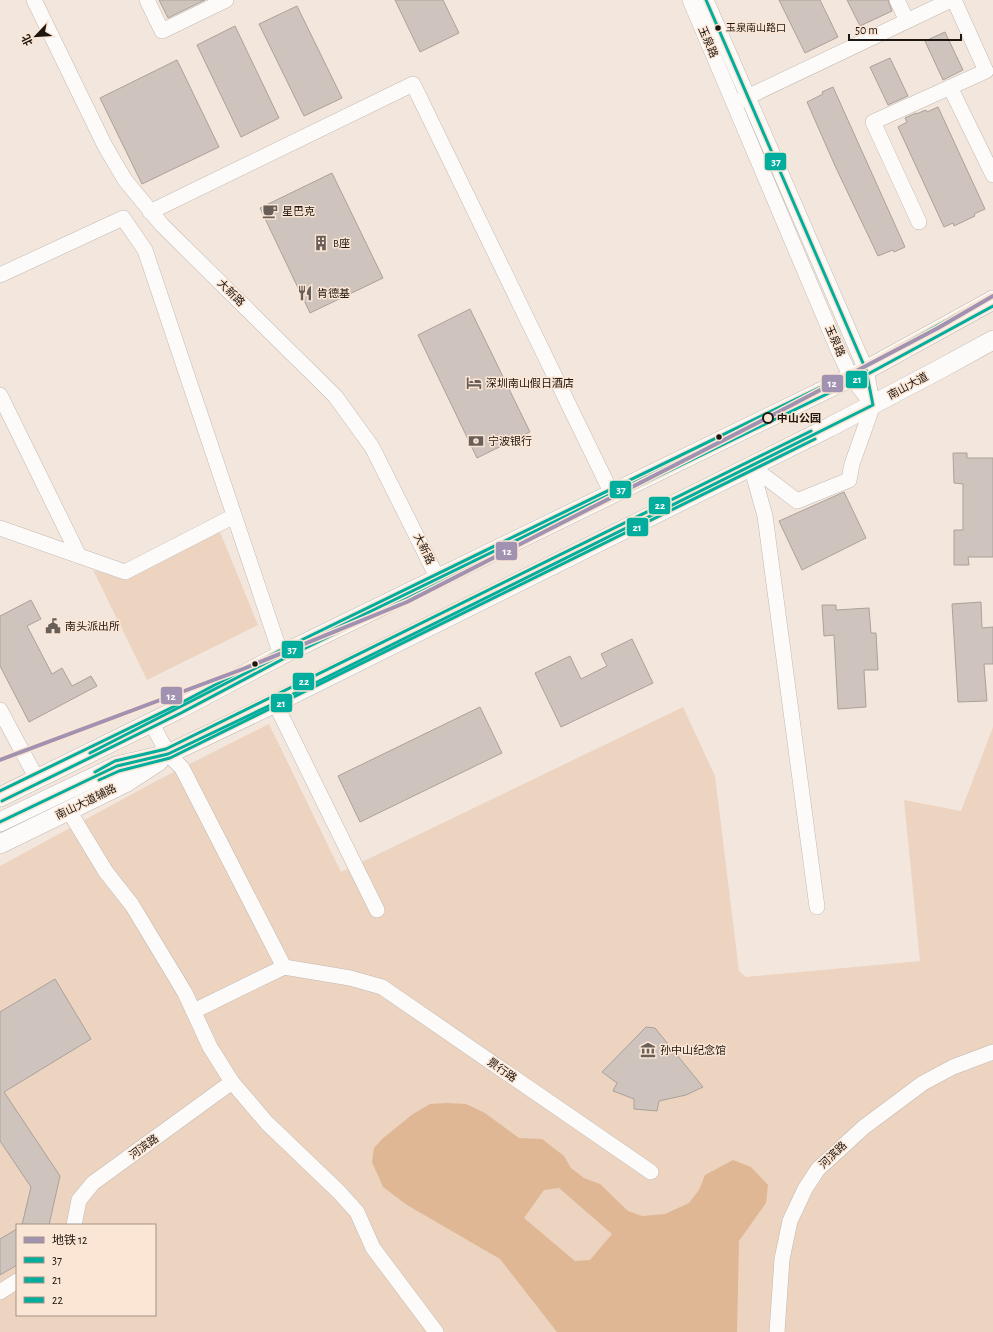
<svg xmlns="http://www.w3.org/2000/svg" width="993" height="1332" font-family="'Alegreya Sans','Noto Sans SC',sans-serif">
<rect width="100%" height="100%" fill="#f3e7dd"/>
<!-- green -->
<path fill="#ecd4c1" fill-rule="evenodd" d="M220 532 258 625 147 680 93 570 125 579Z
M683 707 715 776 739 971 746 977 920 961 904 800 961 811 993 727V1332H0V866L158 780 269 724 341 872ZM17 1225H155V1315H17Z"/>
<!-- water -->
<path fill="#dfb794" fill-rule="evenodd" d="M447 1103 466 1104 485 1113 519 1138 542 1139 564 1156 571 1168 584 1178 600 1184 628 1211 642 1216 665 1214 689 1203 699 1190 705 1175 733 1160 751 1167 768 1185 766 1203 739 1241 737 1332H557L500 1259 407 1205 383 1187 372 1162 374 1148 382 1139 413 1114 430 1104ZM559 1188 612 1234 590 1260 575 1261 524 1218 544 1190Z"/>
<!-- building -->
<path fill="#cec4bd" stroke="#aaa19a" d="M159 0H205L168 18Z
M395 0H443L459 33 420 52Z
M779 0H820L838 37 805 53Z
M847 0H888L892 11 860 26Z
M297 6 342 98 304 116 259 24Z
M235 26 279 118 241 137 197 45Z
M945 32 963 70 943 80 925 41Z
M890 58 908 96 888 105 870 67Z
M177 60 219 147 142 184 100 98Z
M833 87 905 247 894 252 893 250 878 256 836 168 807 102 823 94 822 92Z
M938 107 985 209 974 214 975 216 954 226 953 223 944 227 898 127 907 122 905 118 916 113V114L926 110 927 112Z
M332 173 383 278 310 313 260 208Z
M470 309 530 432 477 458 418 335Z
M953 453H967V458H993V557H968L969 565H954V530H963V484L954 483Z
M844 492 866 538 802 570 779 521Z
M31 600 41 619 27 626 52 674 62 668 72 686 91 676 97 686 29 722 0 666V616Z
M981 602 982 628 993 627V664H984L987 701 958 702 952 604Z
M822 605H836V610L869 608 871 633H876L878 670H864L866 707 838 709 834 635 824 636Z
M632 639 653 683 561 727 535 673 570 656 581 679 607 666 601 654Z
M480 707 502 753 360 822 338 776Z
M55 979 91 1039 4 1092 60 1176 49 1225H22L31 1187 0 1141V1012Z
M646 1027 655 1028 703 1087 686 1095 659 1101 657 1111 634 1109V1099L613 1091 617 1083 602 1072Z
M17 1229V1265L0 1275V1239Z"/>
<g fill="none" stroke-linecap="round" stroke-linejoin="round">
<!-- minor casing -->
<g stroke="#c2b9b1" stroke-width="16">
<path id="minor" d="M34 0 105 146 125 180 162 225 335 396 372 447 438 579
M147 0 162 31 226 0
M690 0 839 352 851 377 873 405
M706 0 866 370 872 402
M897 0 907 21
M950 87 993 175
M739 101 951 0
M150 212 413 84 612 494
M919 222 873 122 986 71 954 0
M0 275 123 218 145 250 281 655
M0 395 79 556
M751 466 765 516 817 907
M751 466 797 501 849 480 852 464 873 405
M0 528 125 572 234 516
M275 703 377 910
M0 710 37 779
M151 722 168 754 182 768 284 967
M69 811 106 872 132 905 185 993 210 1047 232 1082 267 1123 339 1192 357 1212 373 1248 436 1332
M194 1011 284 967 350 978 382 987 651 1172
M74 1225 79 1200 93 1183 232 1082
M0 1292 17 1281
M777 1332 782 1259 790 1221 805 1189 818 1169 864 1127 923 1083 953 1067 993 1052"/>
</g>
<!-- major casing -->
<g stroke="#c2b9b1" stroke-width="20">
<path id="major" d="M0 797 179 709 281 655 866 370 993 300
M0 822 117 766 168 754 275 703 830 427 942 368 993 340
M0 844 125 783 159 761"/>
</g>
<!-- minor -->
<use href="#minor" stroke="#fdfbfa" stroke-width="15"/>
<!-- major -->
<use href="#major" stroke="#fdfbfa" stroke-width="19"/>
<!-- bus-1 casing -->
<g stroke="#fbe6d5" stroke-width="6">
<path id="bus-1" d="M90 753 281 655 798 403
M0 822 117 766 168 754 275 703 873 405 866 370 706 0"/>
</g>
<!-- bus-2 casing -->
<g stroke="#fbe6d5" stroke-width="6">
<path id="bus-2" d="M99 780 119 771 170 758 815 439
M2 801 181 713 283 659 868 374 993 306"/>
</g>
<!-- bus-3 casing -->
<g stroke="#fbe6d5" stroke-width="6">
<path id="bus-3" d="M95 772 115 761 166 749 811 431
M0 791 177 705 279 651 864 366 991 296"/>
</g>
<!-- bus-1 -->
<use href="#bus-1" stroke="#01ad9c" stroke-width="3"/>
<!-- bus-2 -->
<use href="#bus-2" stroke="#01ad9c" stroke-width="3"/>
<!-- bus-3 -->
<use href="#bus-3" stroke="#01ad9c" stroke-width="3"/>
<!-- metro-1 casing -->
<g stroke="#fbe6d5" stroke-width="7">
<path id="metro-1" d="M0 760 243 669 407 602 767 418 938 328 993 296"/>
</g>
<!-- metro-1 -->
<use href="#metro-1" stroke="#a192b2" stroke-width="4"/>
</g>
<!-- icons -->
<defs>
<g id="cafe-bare" transform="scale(1.2)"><path d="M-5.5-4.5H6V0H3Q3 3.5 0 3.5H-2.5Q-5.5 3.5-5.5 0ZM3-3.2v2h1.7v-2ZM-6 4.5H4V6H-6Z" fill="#695f58" stroke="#fbe6d5" stroke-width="2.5" paint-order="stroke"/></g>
<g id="building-bare" transform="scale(1.2)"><path d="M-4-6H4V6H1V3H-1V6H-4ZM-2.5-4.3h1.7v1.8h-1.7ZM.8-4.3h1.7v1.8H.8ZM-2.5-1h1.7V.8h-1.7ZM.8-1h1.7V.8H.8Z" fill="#695f58" stroke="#fbe6d5" stroke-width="2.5" paint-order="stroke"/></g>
<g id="restaurant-bare" transform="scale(1.2)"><path d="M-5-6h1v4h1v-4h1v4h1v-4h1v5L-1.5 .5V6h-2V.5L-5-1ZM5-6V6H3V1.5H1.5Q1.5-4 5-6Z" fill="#695f58" stroke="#fbe6d5" stroke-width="2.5" paint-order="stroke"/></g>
<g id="hotel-bare" transform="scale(1.2)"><path d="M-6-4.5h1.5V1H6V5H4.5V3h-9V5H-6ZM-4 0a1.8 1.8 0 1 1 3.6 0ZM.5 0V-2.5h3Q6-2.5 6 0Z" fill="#695f58" stroke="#fbe6d5" stroke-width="2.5" paint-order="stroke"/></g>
<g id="bank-bare" transform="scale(1.2)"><path d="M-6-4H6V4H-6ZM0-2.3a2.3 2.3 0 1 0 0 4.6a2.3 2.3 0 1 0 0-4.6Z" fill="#695f58" stroke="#fbe6d5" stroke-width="2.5" paint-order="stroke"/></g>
<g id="civic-bare" transform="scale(1.2)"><path d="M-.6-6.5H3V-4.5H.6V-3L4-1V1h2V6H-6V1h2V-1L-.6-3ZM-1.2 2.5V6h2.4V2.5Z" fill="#695f58" stroke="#fbe6d5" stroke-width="2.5" paint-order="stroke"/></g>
<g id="museum-bare" transform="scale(1.2)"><path d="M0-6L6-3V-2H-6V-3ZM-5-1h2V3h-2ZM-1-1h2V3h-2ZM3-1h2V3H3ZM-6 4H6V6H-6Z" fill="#695f58" stroke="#fbe6d5" stroke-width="2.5" paint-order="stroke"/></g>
</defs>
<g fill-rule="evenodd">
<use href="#cafe-bare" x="270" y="211"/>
<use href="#building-bare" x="321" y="243"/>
<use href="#restaurant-bare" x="305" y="293"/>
<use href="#hotel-bare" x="474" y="383"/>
<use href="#bank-bare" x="476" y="441"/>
<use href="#civic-bare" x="53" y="626"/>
<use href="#museum-bare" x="648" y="1050"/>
</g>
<!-- markers -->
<g fill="#1e1610" stroke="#fbe6d5" stroke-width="1.5">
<circle cx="718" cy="28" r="3.5"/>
<circle cx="719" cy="437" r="3.5"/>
<circle cx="255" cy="664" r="3.5"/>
</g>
<circle fill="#fbe6d5" stroke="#1e1610" stroke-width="2" cx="768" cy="418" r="5"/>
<g text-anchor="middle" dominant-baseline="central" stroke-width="3" stroke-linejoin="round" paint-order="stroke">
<!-- bus labels -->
<g font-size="10" fill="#1e1610" stroke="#fbe6d5" text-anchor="start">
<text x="726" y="28">玉泉南山路口</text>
</g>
<!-- street labels -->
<g font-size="11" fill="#1e1610" stroke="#fbe6d5">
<text transform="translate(708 42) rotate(67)">玉泉路</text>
<text transform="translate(231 293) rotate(45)">大新路</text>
<text transform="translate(835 341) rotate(67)">玉泉路</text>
<text transform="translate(908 386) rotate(-28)">南山大道</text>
<text transform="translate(424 549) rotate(64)">大新路</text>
<text transform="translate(86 802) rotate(-26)">南山大道辅路</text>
<text transform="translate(502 1070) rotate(35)">景行路</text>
<text transform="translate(144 1147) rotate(-36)">河滨路</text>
<text transform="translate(833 1155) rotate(-44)">河滨路</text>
</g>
<!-- poi labels -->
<g font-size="11" fill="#1e1610" stroke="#fbe6d5" text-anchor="start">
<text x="282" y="211">星巴克</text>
<text x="333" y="243">B座</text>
<text x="317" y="293">肯德基</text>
<text x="486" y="383">深圳南山假日酒店</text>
<text x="488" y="441">宁波银行</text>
<text x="65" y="626">南头派出所</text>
<text x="660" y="1050">孙中山纪念馆</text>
</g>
<!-- stop labels -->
<g font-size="11" font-weight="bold" fill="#1e1610" stroke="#fbe6d5" text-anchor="start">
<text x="777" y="418">中山公园</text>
</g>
</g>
<g stroke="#fbe6d5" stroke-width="1.5">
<rect x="764" y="152" width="23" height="19" rx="4" fill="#01ad9c"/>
<rect x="845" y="370" width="23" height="19" rx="4" fill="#01ad9c"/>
<rect x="821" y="374" width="23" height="19" rx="4" fill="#a192b2"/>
<rect x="609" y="480" width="23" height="19" rx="4" fill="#01ad9c"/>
<rect x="648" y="496" width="23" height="19" rx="4" fill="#01ad9c"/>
<rect x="626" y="517" width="23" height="20" rx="4" fill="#01ad9c"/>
<rect x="495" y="541" width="23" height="20" rx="4" fill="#a192b2"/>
<rect x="281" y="640" width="23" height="19" rx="4" fill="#01ad9c"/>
<rect x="292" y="672" width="23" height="19" rx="4" fill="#01ad9c"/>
<rect x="160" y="686" width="23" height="19" rx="4" fill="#a192b2"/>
<rect x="270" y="693" width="23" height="20" rx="4" fill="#01ad9c"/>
</g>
<g font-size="11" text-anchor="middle" font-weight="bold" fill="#fff">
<text x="776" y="165">37</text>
<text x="857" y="383">21</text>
<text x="832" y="387">12</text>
<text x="621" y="493">37</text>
<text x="660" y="509">22</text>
<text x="637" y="531">21</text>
<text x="507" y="555">12</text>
<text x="292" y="653">37</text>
<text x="304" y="685">22</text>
<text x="171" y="700">12</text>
<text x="281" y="707">21</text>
</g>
<!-- legend -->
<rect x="16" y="1224" width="140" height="92" fill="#fbe6d5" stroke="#a39386"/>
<rect x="24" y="1237" width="20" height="6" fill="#a192b2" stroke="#a39386"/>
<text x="52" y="1244" font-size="12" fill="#1e1610">地铁 12</text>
<rect x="24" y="1257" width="20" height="6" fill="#01ad9c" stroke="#a39386"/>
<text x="52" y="1264" font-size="12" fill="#1e1610">37</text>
<rect x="24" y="1277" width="20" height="6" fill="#01ad9c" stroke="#a39386"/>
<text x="52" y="1284" font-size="12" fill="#1e1610">21</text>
<rect x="24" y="1297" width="20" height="6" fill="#01ad9c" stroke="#a39386"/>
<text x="52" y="1304" font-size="12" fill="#1e1610">22</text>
<!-- north arrow -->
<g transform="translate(36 36) rotate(245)" stroke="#fbe6d5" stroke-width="3" paint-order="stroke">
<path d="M0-3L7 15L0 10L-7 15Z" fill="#1e1610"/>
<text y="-6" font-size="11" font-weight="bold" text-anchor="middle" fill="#1e1610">北</text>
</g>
<!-- scale -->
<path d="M849 34v6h112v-6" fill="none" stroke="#1e1610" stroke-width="2"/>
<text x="855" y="34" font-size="12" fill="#1e1610" stroke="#fbe6d5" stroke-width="3" paint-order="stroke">50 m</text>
</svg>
